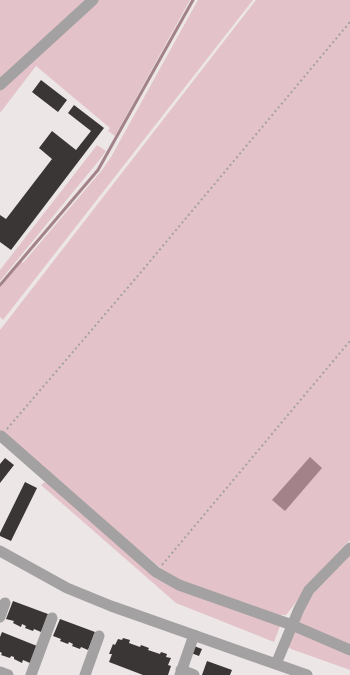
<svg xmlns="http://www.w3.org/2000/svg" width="350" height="675" font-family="'Sofia Sans Condensed',sans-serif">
<rect width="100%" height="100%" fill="#ece6e7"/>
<!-- green -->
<path fill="#e3c3c9" d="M0 0H86L0 81Z
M97 0H190L115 136 108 131 110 128 36 66 0 113V90Z
M198 0H253L3 320 0 317V286L21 261 23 263 102 170 111 157Z
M256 0H350V540L322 569 286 615H278L181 582 170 576 1 433 0 434V330Z
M97 145 106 151 101 158 0 281V270Z
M46 481 156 576 280 626 274 642 176 603 41 485Z
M350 554V646L300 623 299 619 314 592Z
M296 631 350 653V670L291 649 288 646Z"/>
<!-- water -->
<path fill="#a38389" d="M310 457 322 468 285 511 272 500Z"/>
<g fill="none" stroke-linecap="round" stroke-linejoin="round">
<!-- stream -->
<path stroke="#a38389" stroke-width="3" d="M0 285 98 170 193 0"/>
</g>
<!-- building -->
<path fill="#3a3636" d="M41 80 67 100 58 112 32 92Z
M74 105 104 128 11 250 0 242V215L6 219 52 159 39 148 52 131 76 150 91 131 68 113Z
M5 458 14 465 0 483V464Z
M25 482 37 488 11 541 0 536V533Z
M13 601 48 614 41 632 34 629 33 631 25 628 26 626 22 624 21 627 13 623 14 621 6 619Z
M60 619 95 632 88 650 81 647 80 649 72 646 73 644 69 642 68 644 60 641 61 639 53 636Z
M2 632 37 646 30 663 23 660 22 663 14 659V657L11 656 10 658 1 655 2 653 0 652V637Z
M123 638 130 640 129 643 140 647 141 645 149 648 148 650 160 654 161 652 167 654 166 657 171 658 168 665 171 666 168 675H143L109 662 112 654H109L113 644 115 645 118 639 122 640Z
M194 646 202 649 199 656 191 653Z
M207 661 232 670 230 675H202Z"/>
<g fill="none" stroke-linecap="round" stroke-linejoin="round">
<!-- path -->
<path stroke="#a5a0a1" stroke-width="2" stroke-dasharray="2 3" stroke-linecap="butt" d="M7 429 136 278 350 22
M162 565 350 341"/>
<!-- minor -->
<path stroke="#a3a1a1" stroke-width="11" d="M0 85 93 0
M1 436 156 572 179 585 292 625 350 650
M0 551 67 588 111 606 307 675
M0 617 5 603
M276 664 299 609 309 590 350 548
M181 670 194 675
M0 672 8 675
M31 675 52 618
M85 675 99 636
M180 675 194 635"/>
</g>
</svg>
